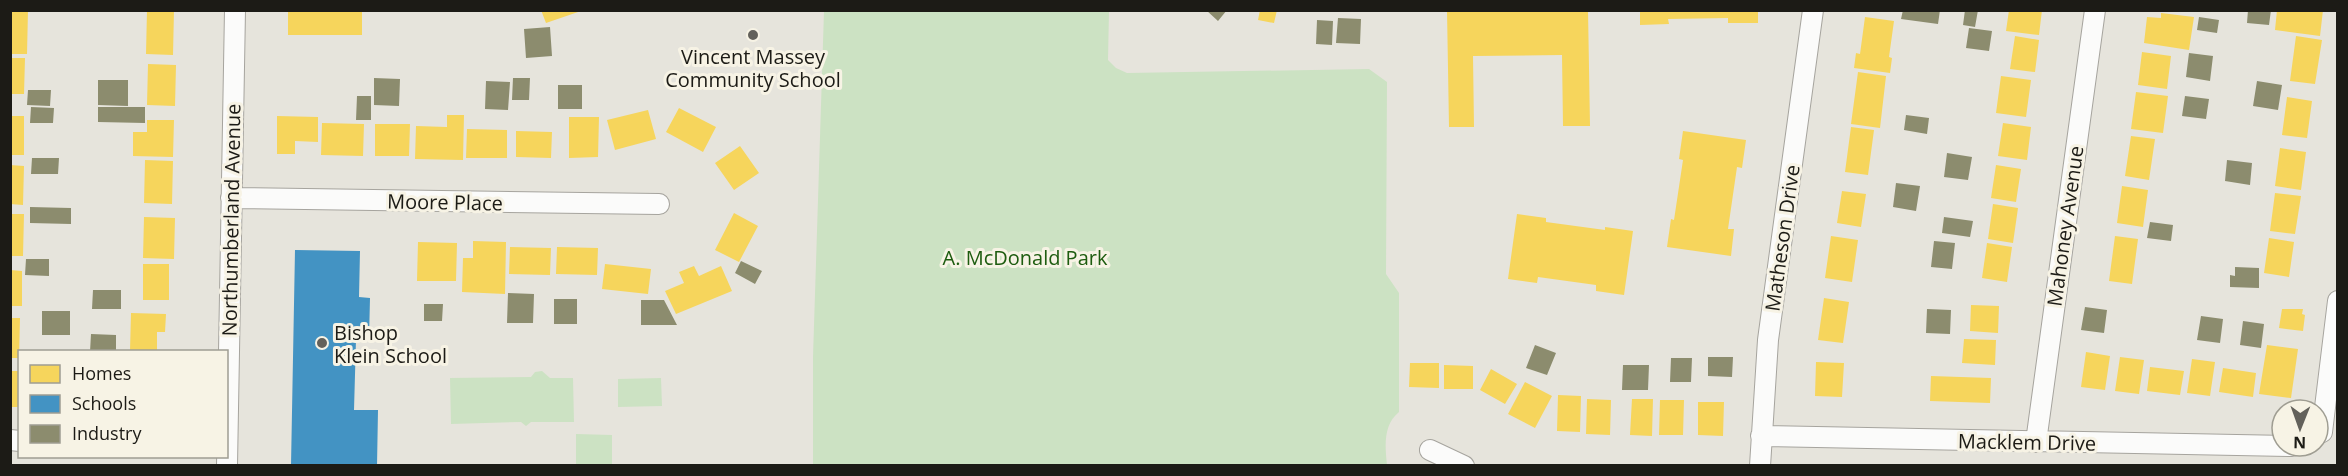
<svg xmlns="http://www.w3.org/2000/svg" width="2348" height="476" font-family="'Open Sans',sans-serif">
<rect width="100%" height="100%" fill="#e6e4dc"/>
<!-- green -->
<path fill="#cce2c3" d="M824 11H1109L1108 60 1116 68 1127 73 1369 69 1387 82 1386 274 1399 293V412C1383 425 1385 446 1387 465H813V357Z
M542 371 550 378H573L574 422H531L526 426 521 422 451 424 450 378 531 377 535 372Z
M661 378 662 406 618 407V379Z
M576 434 612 435V465H576Z"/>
<!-- homes -->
<path fill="#f6d55c" d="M10 10H28L27 54H10Z
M147 10H174L173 55 146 54Z
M288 10H362V35H288Z
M541 10H581V11L546 23Z
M1260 10H1277L1274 23 1258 20Z
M1447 10H1588L1590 126H1563L1562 55 1473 56 1474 127H1449Z
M1640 10H1758V23H1728V18L1668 19 1669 24 1640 25Z
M2009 10H2042L2039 35 2006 31Z
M2277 10H2323L2320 36 2275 30Z
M2161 13 2194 17 2189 50 2144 43 2147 17 2161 18Z
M1865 17 1894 21 1889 57 1892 58 1890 73 1854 68 1856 53 1860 54Z
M2015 36 2039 40 2035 72 2010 69Z
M2296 36 2322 40 2315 84 2290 81Z
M2142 52 2171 56 2167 89 2138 85Z
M10 58H25L24 94H10Z
M148 64 176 65 175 106 147 105Z
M1858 72 1886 76 1880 128 1851 124Z
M2001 76 2031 80 2026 117 1996 113Z
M2136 92 2168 96 2163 133 2131 129Z
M2287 97 2312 101 2307 138 2282 135Z
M679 108 716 127 703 152 666 132Z
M648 110 656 139 615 150 607 120Z
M447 115H464L463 160 415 159 416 126 447 127Z
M10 116H24V155H10Z
M277 116 318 117V142L295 141V154H277Z
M569 117H599L598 157 569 158Z
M147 120H174L173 157 133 156V132H147Z
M322 123 364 124 363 156 321 155Z
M2003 123 2031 127 2027 160 1998 156Z
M375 124H410L409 156H375Z
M1851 127 1874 130 1868 175 1845 172Z
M467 129 507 130V158H466Z
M516 131 552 132 551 158 516 157Z
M1683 131 1746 140 1742 168 1737 167 1728 229H1734L1731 256 1667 247 1671 219 1674 220 1683 160 1679 159Z
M2131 136 2155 139 2149 180 2125 176Z
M740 146 759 173 734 190 715 163Z
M2280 148 2306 152 2301 190 2275 186Z
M145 160 173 161 172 204 144 203Z
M10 165 24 166 23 205 10 204Z
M1996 165 2021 169 2016 202 1991 198Z
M2122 186 2148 190 2143 227 2117 223Z
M1842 191 1866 194 1861 227 1837 223Z
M2275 193 2301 196 2295 234 2270 231Z
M1993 204 2018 208 2013 243 1988 239Z
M734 213 758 226 739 262 715 250Z
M10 214H24L23 256H10Z
M1517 214 1546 218V222L1605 230V227L1633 231 1624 295 1596 291V285L1538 277 1537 283 1508 279Z
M144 217 175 218 174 259 143 258Z
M1831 236 1858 240 1852 282 1825 278Z
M2115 236 2138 239 2132 284 2109 281Z
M2269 238 2294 242 2289 277 2264 273Z
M473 241 506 242 505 294 462 292 463 258H473Z
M418 242 457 243 456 281H417Z
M1987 243 2012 247 2007 282 1982 278Z
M510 247 551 248 550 275 509 274Z
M557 247 598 248 597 275 556 274Z
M143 264H169V300H143Z
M605 264 651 269 648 294 602 289Z
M694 266 699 276 721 266 732 291 676 314 665 291 684 283 679 272Z
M10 270 22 271V306H10Z
M1824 298 1849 302 1843 343 1818 340Z
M1971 305 1999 306 1998 333 1970 331Z
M2282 309H2303L2302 314 2305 315 2303 331 2279 328Z
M131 313 166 314 165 332H157V351H130Z
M10 318H20L19 358H10Z
M1964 339 1996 340 1995 365 1962 363Z
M2267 345 2298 349 2291 398 2259 394Z
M2086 352 2110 356 2105 390 2081 387Z
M2120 357 2144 360 2139 394 2115 391Z
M2192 359 2215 362 2210 396 2187 393Z
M1816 362 1844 363 1842 397 1815 396Z
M1410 363H1439V388L1409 387Z
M1444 365 1473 366V389H1444Z
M2150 367 2184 371 2180 395 2147 391Z
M2223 368 2256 373 2253 397 2219 392Z
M1491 369 1517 384 1505 404 1480 390Z
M10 371H20V407H10Z
M1931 376 1991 378 1990 403 1930 401Z
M1525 382 1552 396 1535 428 1508 414Z
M1558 395 1581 396 1580 432 1557 431Z
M1587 399 1611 400 1610 435 1586 434Z
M1632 399H1653L1652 436 1630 435Z
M1660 400H1684L1683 435H1659Z
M1698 402H1724L1723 436 1698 435Z"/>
<!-- schools -->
<path fill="#4393c3" d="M295 250 360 251 359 297 370 298 369 339H356L354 410H378L377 466H291Z"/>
<!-- industry -->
<path fill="#8c8c6e" d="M1206 10H1227L1218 21Z
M1903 10H1940L1938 24 1901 19Z
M1965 10H1978L1975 27 1963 25Z
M2248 10H2271L2269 25 2247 23Z
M2199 17 2219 20 2217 33 2197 30Z
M1338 18 1361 19 1360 44 1336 43Z
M1317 20 1333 21 1332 45 1316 44Z
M550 27 552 56 526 58 524 29Z
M1969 28 1992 31 1989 51 1966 48Z
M2189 53 2213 56 2210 81 2186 77Z
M374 78 400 79 399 106 374 105Z
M513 78H530L529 100H512Z
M98 80H128V106L98 105Z
M486 81 510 82 508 110 485 109Z
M2257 81 2282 85 2278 110 2253 106Z
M558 85H582V109H558Z
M28 90H51L50 106 27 105Z
M357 96H371V120H356Z
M2185 96 2209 99 2206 119 2182 116Z
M31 107 54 108 53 123H30Z
M98 107H145V123L98 122Z
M1906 115 1929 118 1927 134 1904 130Z
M1947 153 1972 157 1968 180 1944 177Z
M32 158H59L58 174H31Z
M2227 160 2252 163 2250 185 2225 181Z
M1896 183 1920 186 1916 211 1893 207Z
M30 207 71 208V224L30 223Z
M1944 217 1973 221 1970 237 1942 233Z
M2150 222 2173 225 2171 241 2147 238Z
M1934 241 1955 243 1952 269 1931 267Z
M26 259H49V276L25 275Z
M741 261 762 271 755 284 735 273Z
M2235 267 2259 268V288L2230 287V275L2235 276Z
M93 290H121V309H92Z
M508 293 534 294 533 323H507Z
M554 299H577V324H554Z
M641 300H664L677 325H641Z
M424 304H443L442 321H424Z
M2085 307 2107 310 2104 333 2081 330Z
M1927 309 1951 310 1950 334 1926 333Z
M42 311H70V335H42Z
M2201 316 2223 319 2220 343 2197 340Z
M2243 321 2264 324 2261 348 2240 345Z
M91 334 116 335V352H90Z
M1535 345 1556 353 1547 375 1526 368Z
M1708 357H1733L1732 377 1708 376Z
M1671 358H1692L1691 382H1670Z
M1623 365H1649L1648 390H1622Z"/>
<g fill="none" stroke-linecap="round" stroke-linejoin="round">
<!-- minor casing -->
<g stroke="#a6a49e" stroke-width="22">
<path id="minor" d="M231 198 659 204
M2318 434 2322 432 2338 301
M1761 436 2292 446
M10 440 20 441
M2036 442 2095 10
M1430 450 1464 466
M227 466 235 10
M1760 466 1768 340 1813 10"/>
</g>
<!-- minor -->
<use href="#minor" stroke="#fbfbfa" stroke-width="20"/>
</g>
<!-- markers -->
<g fill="#63615b" stroke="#f7f3e5" stroke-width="2">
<circle cx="753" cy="35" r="6"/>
<circle cx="322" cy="343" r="6"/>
</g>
<g text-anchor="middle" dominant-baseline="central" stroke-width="6" stroke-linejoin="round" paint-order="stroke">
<!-- poi labels -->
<g font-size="20" fill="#1c1b16" stroke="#f7f3e5">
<text x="753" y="56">Vincent Massey<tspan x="753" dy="23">Community School</tspan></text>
<text x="334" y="332" text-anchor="start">Bishop<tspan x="334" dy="23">Klein School</tspan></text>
</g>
<!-- street labels -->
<g font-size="20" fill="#1c1b16" stroke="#f7f3e5">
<text transform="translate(445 202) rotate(1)">Moore Place</text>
<text transform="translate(231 220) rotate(-89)">Northumberland Avenue</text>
<text transform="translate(2065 226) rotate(-82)">Mahoney Avenue</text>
<text transform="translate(1782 238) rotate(-82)">Matheson Drive</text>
<text transform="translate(2027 442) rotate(1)">Macklem Drive</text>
</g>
<!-- park labels -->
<g font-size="20" fill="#1d5c0f" stroke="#f7f3e5">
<text x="1025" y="257">A. McDonald Park</text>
</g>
</g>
<!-- border -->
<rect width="2348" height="476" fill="none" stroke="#1c1b16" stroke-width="24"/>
<!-- legend -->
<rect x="18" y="350" width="210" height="108" fill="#f7f3e5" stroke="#9f9d92" stroke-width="1.5"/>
<rect x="30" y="365" width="30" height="18" fill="#f6d55c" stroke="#9f9d92" stroke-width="1.5"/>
<text x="72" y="380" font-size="18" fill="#1c1b16">Homes</text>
<rect x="30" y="395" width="30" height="18" fill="#4393c3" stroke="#9f9d92" stroke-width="1.5"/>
<text x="72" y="410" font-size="18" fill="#1c1b16">Schools</text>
<rect x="30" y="425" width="30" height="18" fill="#8c8c6e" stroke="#9f9d92" stroke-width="1.5"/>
<text x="72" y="440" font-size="18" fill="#1c1b16">Industry</text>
<!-- north arrow -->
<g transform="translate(2300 428) rotate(181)"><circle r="28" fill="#f7f3e5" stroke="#9f9d92" stroke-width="1.5"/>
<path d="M0-4.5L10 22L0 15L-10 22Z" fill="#63615b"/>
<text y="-9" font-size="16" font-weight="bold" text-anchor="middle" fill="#1c1b16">N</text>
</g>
</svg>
